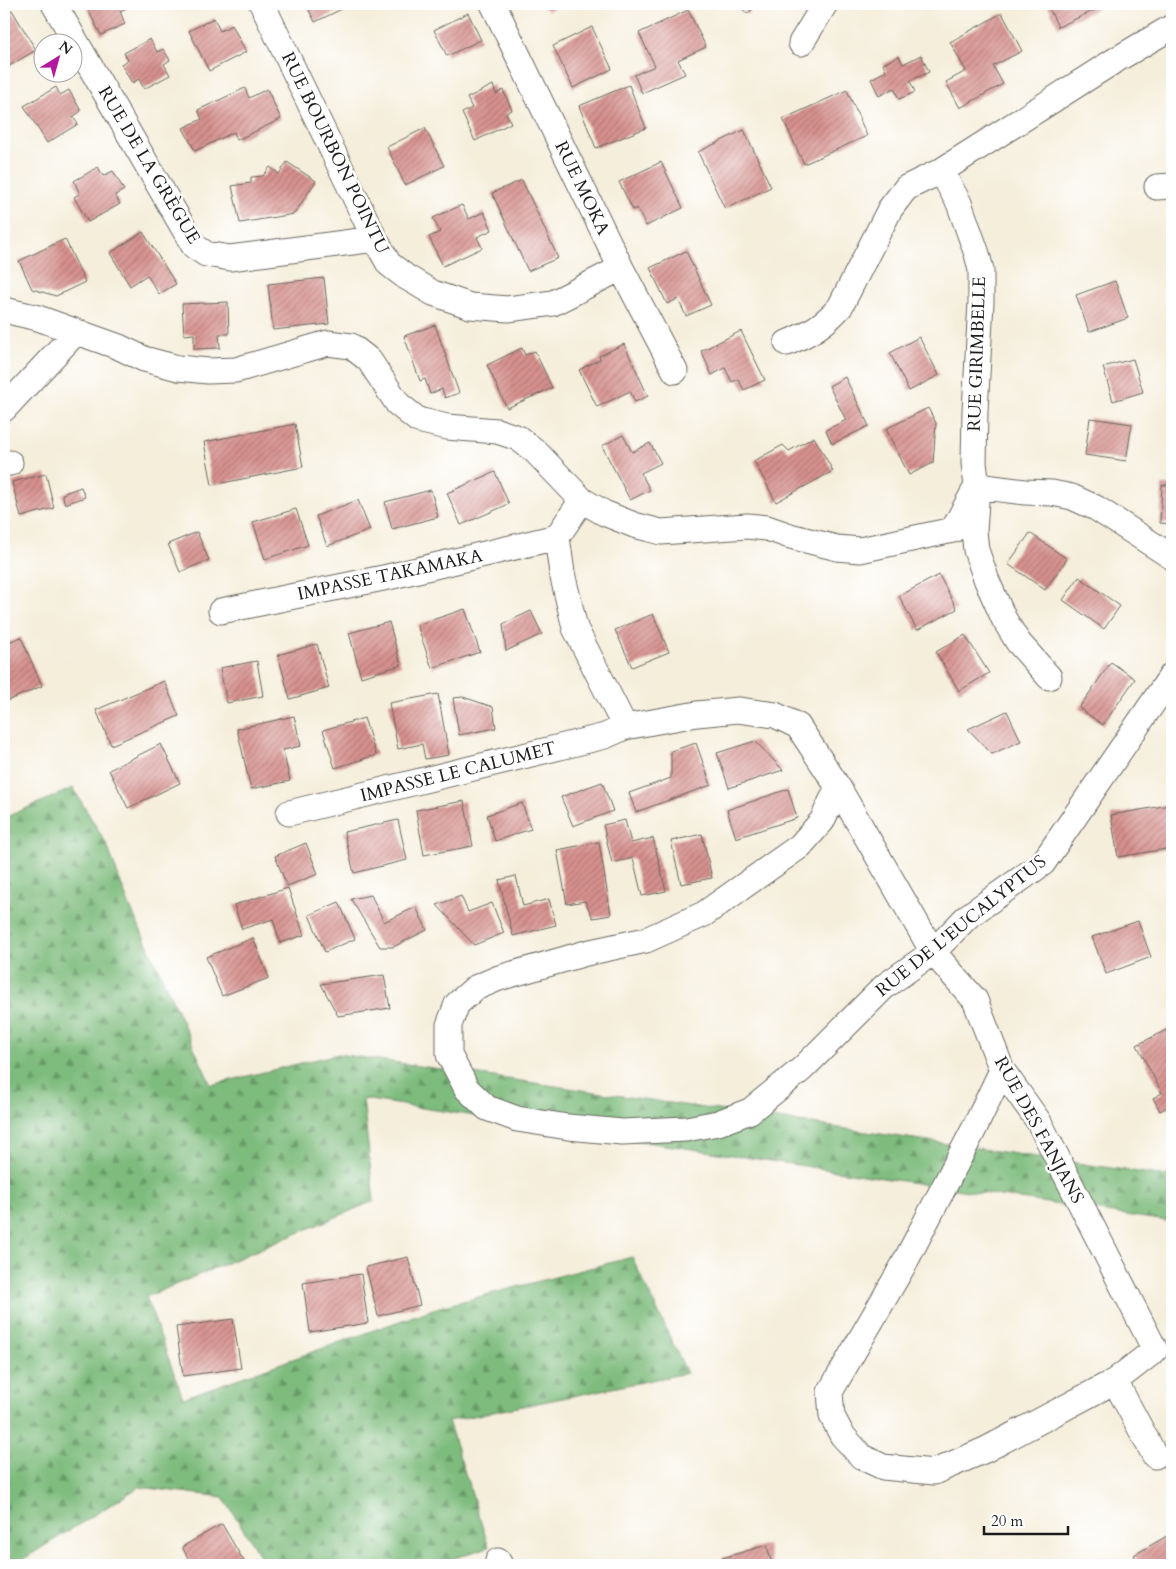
<svg xmlns="http://www.w3.org/2000/svg" width="1176" height="1569" font-family="Cardo,serif">
<defs>
<pattern id="forest-firs" width="22" height="20" patternUnits="userSpaceOnUse" patternTransform="scale(1.25)"><rect width="22" height="20" fill="#7ebc7d"/><path d="M5 1l3.5 6h-7zM16 11l3.5 6h-7z" fill="#669866"/></pattern>
<pattern id="building-hatch" width="6" height="6" patternUnits="userSpaceOnUse" patternTransform="scale(1.25)"><rect width="6" height="6" fill="#d7918e"/><path d="M-1 1l2-2M0 6l6-6M5 7l2-2" fill="none" stroke="#ae7673"/></pattern>
</defs>
<rect width="100%" height="100%" fill="#fff"/>
<filter id="ink" filterUnits="userSpaceOnUse"><feTurbulence type="fractalNoise" baseFrequency=".02" numOctaves="2"/><feDisplacementMap in="SourceGraphic" scale="10" xChannelSelector="R" yChannelSelector="G"/><feConvolveMatrix kernelMatrix="1 2 1 2 8 2 1 2 1" color-interpolation-filters="sRGB"/></filter>
<filter id="wash" filterUnits="userSpaceOnUse"><feTurbulence type="fractalNoise" baseFrequency=".0096" numOctaves="4" result="noise"/><feDisplacementMap in="SourceGraphic" scale="20" xChannelSelector="R" yChannelSelector="G"/><feGaussianBlur stdDeviation="1.12" result="paint"/><feColorMatrix in="noise" values="0 0 0 0 0 0 0 0 0 0 0 0 0 0 0 0 0 1.4 0 .05"/><feComposite in="paint" operator="in"/></filter>
<g filter="url(#wash)">
<rect width="100%" height="100%" fill="#f5eedb"/>
<!-- forest -->
<path fill="url(#forest-firs)" stroke="#4d6c4c" d="M73 788 107 845 127 900 211 1085 338 1054 1172 1177V1222L363 1099 374 1201 146 1297 183 1398 436 1308 632 1257 687 1373 448 1421 489 1547 433 1565H266L223 1497 139 1487 14 1565H4V818Z"/>
<g id="blocks">
<!-- building -->
<path fill="url(#building-hatch)" d="M85 4H135L120 11 125 24 101 35Z
M306 4H352L315 22Z
M543 4H561L548 11Z
M736 4H756L748 14Z
M1047 4H1108L1058 27Z
M12 10 36 50 4 69V15Z
M688 10 706 47 678 60 685 74 642 93 634 75 655 66 639 33Z
M468 13 481 40 447 56 434 30Z
M1002 13 1022 51 993 66 1003 84 960 108 946 82 966 71 950 42Z
M214 18 220 31 232 25 246 52 209 71 189 31Z
M592 27 612 69 573 88 553 46Z
M150 39 157 52 163 49 170 60 164 64 170 75 144 89 139 79 132 83 121 64 128 60 124 53Z
M921 55 929 72 910 81 915 92 899 99 894 88 879 96 871 79 886 71 883 64 899 56 903 64Z
M493 85 496 94 503 90 512 110 506 113 511 123 475 141 462 113 472 108 467 98Z
M629 85 646 128 596 148 579 106Z
M56 87 60 95 69 90 81 111 73 117 78 124 47 143 24 106Z
M245 88 249 98 267 89 281 119 237 140 234 132 195 151 183 128 202 119 198 110Z
M847 90 867 136 804 164 783 119Z
M425 128 444 166 405 185 387 147Z
M744 130 771 187 725 209 698 152Z
M287 162 316 181 294 214 240 223 232 186 251 183V177L263 176 270 167 279 174Z
M661 162 683 208 646 226 637 208 633 210 619 182Z
M98 167 103 176 113 171 124 190 115 195 120 204 88 222 74 197 80 194 74 181Z
M522 180 558 258 528 271 492 193Z
M462 205 469 219 484 212 492 230 477 237 482 248 443 266 429 237 440 232 433 218Z
M143 232 176 284 159 294 147 275 130 286 110 253Z
M65 239 85 282 56 296 32 289 19 261Z
M686 251 711 305 686 316 678 299 667 304 650 268Z
M324 278 329 324 273 330 268 284Z
M1115 281 1128 318 1089 332 1076 295Z
M228 302 229 334H219L220 348 194 349V334L184 335 182 304Z
M435 325 459 393 445 398 442 389 430 394 425 379 420 381 404 336Z
M741 331 765 380 744 390 738 379 732 382 725 368 712 375 701 351Z
M919 337 939 375 909 391 890 353Z
M624 344 648 396 635 402 630 391 597 407 579 370 600 359 599 356Z
M522 348 525 355 535 351 552 388 507 408 487 365Z
M1133 359 1143 392 1113 401 1103 367Z
M845 377 869 426 832 444 826 430 846 420 829 386Z
M928 408 936 423 933 463 909 475 886 429Z
M1090 418 1132 424 1126 461 1085 455Z
M295 424 303 467 212 485 204 442Z
M623 435 632 452 650 443 661 463 641 473 650 490 630 500 602 446Z
M814 437 833 471 776 502 754 461 783 445 789 451Z
M495 472 509 504 461 525 447 493Z
M46 474 54 508 21 517 12 482Z
M1162 485H1172V524L1160 523Z
M81 487 85 497 65 504 62 494Z
M431 490 438 517 392 529 385 502Z
M358 500 370 530 327 546 316 516Z
M296 509 308 545 265 559 253 522Z
M197 532 209 560 180 572 168 544Z
M1030 533 1067 559 1045 590 1008 564Z
M939 575 957 609 917 630 899 596Z
M1079 577 1120 606 1104 629 1063 600Z
M465 609 480 652 432 668 417 625Z
M531 611 542 634 506 651 503 624Z
M653 614 669 652 632 667 615 630Z
M389 622 401 665 361 677 349 633Z
M965 635 989 673 959 691 936 652Z
M21 637 42 686 7 701 4 693V644Z
M317 644 329 688 290 699 278 655Z
M257 661 263 696 227 703 220 668Z
M1111 662 1135 679 1103 725 1079 708Z
M164 681 179 716 111 745 96 710Z
M438 694 449 755 425 759 422 744 398 749 389 703Z
M463 697 493 707 496 728 459 735 453 698Z
M1007 711 1021 741 992 754 968 729Z
M294 716 301 746 283 750 290 781 251 789 237 729Z
M364 718 376 755 335 768 323 730Z
M755 741 783 770 729 788 717 753Z
M696 743 711 785 636 812 629 793 671 778V751Z
M161 744 180 783 128 808 109 770Z
M602 782 613 811 573 826 561 797Z
M788 789 797 818 736 838 727 810Z
M464 801 473 846 424 855 416 810Z
M522 803 531 829 495 841 487 815Z
M1169 805 1172 820V848L1118 857 1111 815Z
M398 820 407 860 354 873 344 832Z
M625 820 631 843 653 838 666 891 642 896 633 858 612 863 603 825Z
M702 834 712 878 681 884 671 841Z
M599 842 611 915 593 918 585 901 567 904 557 850Z
M306 843 318 874 287 886 275 856Z
M516 876 523 906 549 899 556 925 513 936 499 880Z
M288 888 304 935 280 943 273 919 242 929 234 905Z
M371 895 384 922 416 907 427 930 393 947H380L351 899Z
M461 896 468 912 492 903 504 933 474 945 437 905Z
M339 902 355 939 325 952 309 915Z
M1138 921 1151 957 1106 974 1092 937Z
M253 938 269 978 222 996 206 957Z
M384 975 390 1008 338 1016 321 984Z
M1172 1027V1105L1160 1111 1153 1098 1162 1093 1137 1045Z
M408 1257 420 1305 378 1316 366 1267Z
M361 1274 368 1323 310 1332 303 1283Z
M233 1319 241 1368 183 1376 176 1327Z
M222 1524 246 1565H192L182 1547Z
M1172 1533V1565H1140L1134 1555Z
M767 1545 772 1565H724L722 1558Z"/>
</g>
</g>
<g filter="url(#ink)">
<use href="#blocks" fill-opacity="0" stroke="#68665f" stroke-width="1"/>
<g fill="none" stroke-linecap="round" stroke-linejoin="round">
<!-- minor casing -->
<g stroke="#68665f" stroke-width="27">
<path id="minor" d="M54 4 194 246 206 254 230 258 375 239
M262 4 375 239 389 264 406 277 433 293 470 306 508 309 553 303 621 268
M493 4 621 268 675 371
M801 43 825 4
M941 171 959 203 977 254 981 270V302L975 411 974 463 977 486 974 531 976 550 987 581 1004 619 1018 642 1049 677
M1157 187 1172 186
M4 310 38 318 119 347 144 359 178 368 208 371 236 370 328 343 351 346 369 360 398 404 418 420 447 427 497 431 518 438 535 451 582 500 604 513 634 525 661 532 747 526 767 528 790 536 837 548 860 550 953 530 977 486 1025 492 1052 493 1072 497 1096 508 1172 557
M787 343C810 333 823 326 840 307L890 209 906 188 941 171 1114 61 1172 27
M4 409 76 332
M4 464 10 463
M582 500 557 537 562 573 575 628 625 727
M221 611 388 577 557 537
M838 787 822 821 800 846 704 914 646 940 586 953 499 978 475 988 457 1004 449 1025V1055L467 1089 487 1108 517 1119 568 1127 622 1132 686 1129 718 1123 750 1111 802 1069 885 986 933 952 967 917 1043 863 1172 675
M289 813 605 736 625 727 697 714 738 710 775 715 798 726 838 787 933 952 975 1000 1002 1070 1039 1122 1155 1350 1115 1381 985 1450 934 1472 883 1467 862 1457 842 1435 832 1416 830 1392 903 1266 974 1129 1002 1070
M1115 1381 1155 1456
M498 1561 500 1565"/>
</g>
<!-- minor -->
<use href="#minor" stroke="#fff" stroke-width="25"/>
</g>
</g>
<g text-anchor="middle" dominant-baseline="central" stroke-width="5" stroke-linejoin="round" paint-order="stroke">
<!-- street labels -->
<g font-size="18" fill="#1c1c1c" stroke="#fff">
<text transform="translate(335 153) rotate(64)">RUE BOURBON POINTU</text>
<text transform="translate(149 165) rotate(59)">RUE DE LA GRÈGUE</text>
<text transform="translate(582 188) rotate(64)">RUE MOKA</text>
<text transform="translate(977 354) rotate(-88)">RUE GIRIMBELLE</text>
<text transform="translate(390 575) rotate(-12)">IMPASSE TAKAMAKA</text>
<text transform="translate(458 772) rotate(-14)">IMPASSE LE CALUMET</text>
<text transform="translate(961 926) rotate(-39)">RUE DE L'EUCALYPTUS</text>
<text transform="translate(1039 1130) rotate(61)">RUE DES FANJANS</text>
</g>
</g>
<!-- margin -->
<rect width="1176" height="1569" fill="none" stroke="#fff" stroke-width="20"/>
<!-- north arrow -->
<g transform="translate(58 58) rotate(37)"><circle r="24" fill="#ffffff" stroke="#a4a4a4"/>
<path d="M0-4L9 19L0 12L-9 19Z" fill="#b5179e"/>
<text y="-8" font-size="14" font-weight="bold" text-anchor="middle" fill="#1c1c1c">N</text>
</g>
<!-- scale -->
<path d="M984 1526v8h84v-8" fill="none" stroke="#1c1c1c" stroke-width="2.5"/>
<text x="991" y="1526" font-size="15" fill="#1c1c1c" stroke="#ffffff" stroke-width="4" paint-order="stroke">20 m</text>
</svg>
